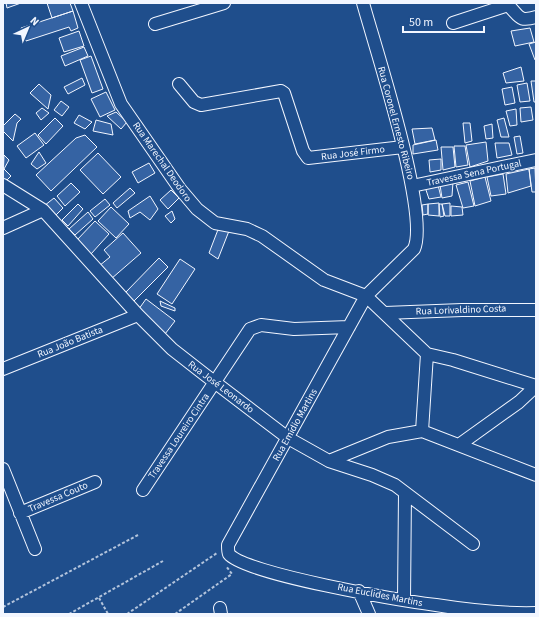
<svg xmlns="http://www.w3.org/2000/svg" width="539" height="617" font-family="'Source Sans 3',sans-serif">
<rect width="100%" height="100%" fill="#1f4e8c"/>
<!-- building -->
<path fill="#3563a3" stroke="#f2f6ff" d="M6 3H21L7 8Z
M47 3H70L73 11 52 18Z
M73 11 78 28 71 31 69 27 26 41 21 28Z
M530 28 534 42 515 46 511 31Z
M79 31 84 46 64 52 59 38Z
M536 42V60H535L529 44Z
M84 47 88 56 65 66 61 56Z
M91 56 103 89 92 93 80 60Z
M521 67 524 81 506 83 503 73Z
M82 78 85 85 68 94 64 87Z
M531 81H536V102H534Z
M527 83 530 101 520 102 517 85Z
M39 84 51 95 48 109 30 93Z
M512 87 515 103 505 105 502 89Z
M106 92 115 110 100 117 91 99Z
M61 101 69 107 62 116 54 110Z
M531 107 533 120 521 122 520 108Z
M42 108 49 113 41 120 36 113Z
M516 109 517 125 510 126 506 111Z
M116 112 127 122 121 129 107 116Z
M15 114 21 119 17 123 13 141 3 131V126Z
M79 115 92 122 85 129 74 123Z
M55 118 63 126 46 144 38 135Z
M504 118 509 137H501L497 120Z
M96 120 111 124 113 135 93 131Z
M463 123H470L472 141 465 143Z
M492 124 493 138 486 139 484 126Z
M432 128 435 140 415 144 412 129Z
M35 133 44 145 26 158 17 146Z
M85 135 97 147 51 191 36 175 76 138Z
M520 136 523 153 517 154 514 137Z
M436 140 438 150 413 154V145Z
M486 142 488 161 470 167 466 145Z
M495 143H509L512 155 497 158Z
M454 146H465L468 165 456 167Z
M441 147H453L455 167 443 170Z
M39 152 46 163 37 169 31 164Z
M98 153 121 177 103 194 80 170Z
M4 155 9 160 4 169 11 176 5 182 3 180Z
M441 159V170L430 172 429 160Z
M149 163 155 173 138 183 132 172Z
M535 168 536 192H532L529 169Z
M529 169 531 186 508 193 506 174Z
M503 174 506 194 491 196 487 177Z
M485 177 491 201 475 206 470 181Z
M453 182 452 196 442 198 440 185Z
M468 182 474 206 463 208 456 185Z
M71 183 80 192 65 206 57 196Z
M438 185 441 197 429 199 425 187Z
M130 188 135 193 117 208 113 203Z
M171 190 179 198 168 209 160 200Z
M150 196 158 209 150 220 140 212 130 218 128 211Z
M54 198 63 208 54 217 44 206Z
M105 199 110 205 95 217 90 211Z
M439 203V216L428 215V204Z
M450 203V216H445L442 204Z
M78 204 83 209 68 226 62 220Z
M428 204V214L423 215 422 205Z
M439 204H442L444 216 440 217Z
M451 206 462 207 463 215 451 216Z
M111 207 129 224 116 238 98 221Z
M172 211 175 219 171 223 165 216Z
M88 212 93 219 75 235 69 229Z
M95 221 109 234 91 254 76 241Z
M219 227 229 231 218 259 209 253Z
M123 233 141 253 111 279 99 266 110 257 104 250Z
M159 258 168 267 134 301 125 293Z
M180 259 195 269 172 304 157 294Z
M146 299 175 321 165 334 136 313Z
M160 301 175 308V311L161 306Z"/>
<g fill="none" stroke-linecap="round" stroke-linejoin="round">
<!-- minor casing -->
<g stroke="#f2f6ff" stroke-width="14">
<path id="minor" d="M81 3 121 104 180 189 197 209 215 223 247 229 262 236 324 280 366 296 427 354 453 360 536 386
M363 3C375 47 430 214 414 249L366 296 228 545C228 549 228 552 229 554 244 574 404 601 436 605 468 610 503 614 536 613
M453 23 505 6H509C520 17 519 22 536 17
M155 24 224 3
M179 84 194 102 201 105 281 91 284 93 303 151 308 158 403 147
M3 185 43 210 138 315 172 349 204 374 288 438 329 461 372 475 395 485 473 544
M412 186 536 160
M3 228 43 210
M385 313 462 310H536
M3 369 138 315
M422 431 427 354
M459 445 519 402 536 386
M329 461 388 437 422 431 536 475
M3 469 35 549
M143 490 250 329 261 325 294 329 349 327
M20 513 95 482
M359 591 369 614
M404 599 405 493
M220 608 221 614"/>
</g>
<!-- path -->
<path stroke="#b3c4dc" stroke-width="2" stroke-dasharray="3 2" stroke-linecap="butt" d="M99 598 108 614
M3 607 138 535
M69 614 163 561
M127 614 217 553
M175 614 232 574 226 566"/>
<!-- minor -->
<use href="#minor" stroke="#1f4e8c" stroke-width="12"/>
</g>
<g text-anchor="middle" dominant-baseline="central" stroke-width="3" stroke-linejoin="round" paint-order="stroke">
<!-- street labels -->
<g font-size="10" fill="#f2f6ff" stroke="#1f4e8c">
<text transform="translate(396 123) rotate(75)">Rua Coronel Ernesto Ribeiro</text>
<text transform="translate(353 153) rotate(-7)">Rua José Firmo</text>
<text transform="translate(162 162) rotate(55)">Rua Marechal Deodoro</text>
<text transform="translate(474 173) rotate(-12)">Travessa Sena Portugal</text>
<text transform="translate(461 310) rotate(-2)">Rua Lorivaldino Costa</text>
<text transform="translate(70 342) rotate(-22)">Rua João Batista</text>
<text transform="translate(221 387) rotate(37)">Rua José Leonardo</text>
<text transform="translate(295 425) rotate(-61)">Rua Emídio Martins</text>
<text transform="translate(179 436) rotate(-56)">Travessa Loureiro Cintra</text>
<text transform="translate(58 497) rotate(-23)">Travessa Couto</text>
<text transform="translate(380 595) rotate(11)">Rua Euclides Martins</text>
</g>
</g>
<!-- border -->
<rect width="539" height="617" fill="none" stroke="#f2f6ff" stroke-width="8"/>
<!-- north arrow -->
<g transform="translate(28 28) rotate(44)" stroke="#1f4e8c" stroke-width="3" paint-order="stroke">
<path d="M0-3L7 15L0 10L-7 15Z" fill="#f2f6ff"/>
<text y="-6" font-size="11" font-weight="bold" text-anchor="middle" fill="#f2f6ff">N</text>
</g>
<!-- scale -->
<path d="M403 26v6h81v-6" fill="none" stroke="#f2f6ff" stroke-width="2"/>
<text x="409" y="26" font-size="12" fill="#f2f6ff" stroke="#1f4e8c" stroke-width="3" paint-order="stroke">50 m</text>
</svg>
